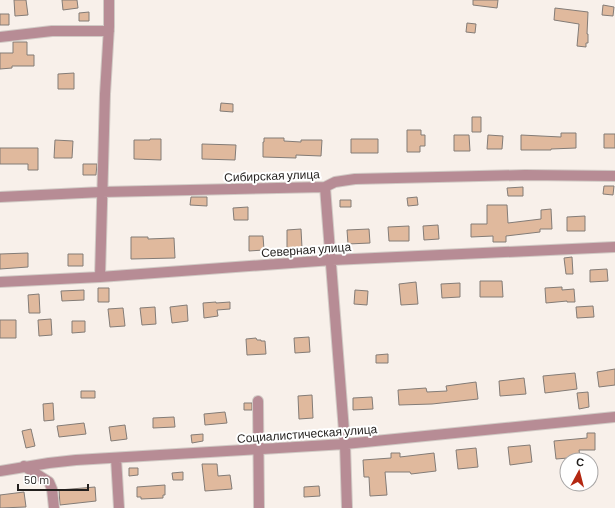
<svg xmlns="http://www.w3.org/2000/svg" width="615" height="508" font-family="Barlow,sans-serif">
<rect width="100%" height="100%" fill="#f8f0ea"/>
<!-- building -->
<path fill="#e0b99d" stroke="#837c77" d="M14 0H26L28 15 15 16Z
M62 0H77L78 8 63 10Z
M473 0H498L497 8 473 5Z
M603 5 614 7 613 16 602 15Z
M555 8 588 12 587 34H588V43H586V47L577 46 579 24 554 20Z
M89 12V21H79V13Z
M0 14H9V25H0Z
M467 23 476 24 475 33 466 32Z
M13 42H27V55H34V66H12V68L0 69V53H13Z
M74 73V89H58V74Z
M221 103 233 104V112L220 111Z
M472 117H481V132H472Z
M407 130H421V135H425V146H420V152H407Z
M561 133H576V148L551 149V150H521V135L561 137Z
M604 134H615V148H604Z
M454 135H469L470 151H454Z
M488 135 503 136 502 149H487Z
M264 138H284V141L301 142V140H322L321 156 296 155V158L263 157V142H264Z
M150 139H161V160L134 159V140H150Z
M351 139H378V153H351Z
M55 140 73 141 72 158H54Z
M202 144 236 145 235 160 202 159Z
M0 148H38V170H28V164H0Z
M83 164H97L96 175H83Z
M604 186H614L613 195 603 194Z
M523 187V196H508L507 188Z
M191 197H207V206L190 205Z
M417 197 418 205 408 206 407 198Z
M340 200H351V207H340Z
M487 205H507L508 223 541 219V210L551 209 552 229H540V232L506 236V242H493V236L471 237V224H487Z
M248 207V220H234L233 208Z
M585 216V231H567V217Z
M438 225 439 239 424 240 423 226Z
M409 226V241H389L388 227Z
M301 229 302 248H287V230Z
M369 229 370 243 348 244 347 230Z
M249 236H263L264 250 249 251Z
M131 237H148V239L174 238 175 258 131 259Z
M28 253V267L0 269V254Z
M68 254H83V266H68Z
M572 257 573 274H566L564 258Z
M607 269 608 281 590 282V270Z
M480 281H502L503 297H480Z
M416 282 418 304 401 305 399 284Z
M460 283V297L442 298 441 284Z
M562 287V290L574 289 575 302H567V301L546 303 545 288Z
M98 288H109V302H98Z
M84 290V300L62 301 61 291Z
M355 290 368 291 367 305 354 304Z
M39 294 40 313H29L28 295Z
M216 302V303L230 302V309L217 310 218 316 204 318 203 303Z
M187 305 188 321 172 323 170 307Z
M593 306 594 317 577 318 576 307Z
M155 307 156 324 142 325 140 308Z
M123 308 125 326 110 327 108 309Z
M51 319 52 335 39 336 38 320Z
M0 320H16V338H0Z
M72 321H85V332L72 333Z
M309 337 310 352 295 353 294 338Z
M256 338 257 340H261V341H265L266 354 247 355 246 339Z
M388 354V363H376V355Z
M615 369V385L599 387 597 372Z
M575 373 577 389 545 393 543 376Z
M524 378 526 394 500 396 499 381Z
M476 382 478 399 432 404 399 405 398 390 426 388 427 392 447 391 446 386Z
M81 391H95V398H81Z
M588 392 589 407 579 409 577 393Z
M312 395 313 418 299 419 298 396Z
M372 397 373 409 353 410V398Z
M53 403 54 420 44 421 43 404Z
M244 403H252V410H244Z
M225 412 227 423 205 425 204 414Z
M174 417 175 427 153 428V418Z
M84 423 86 434 59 437 57 426Z
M125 425 127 439 111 441 109 427Z
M31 429 35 446 26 448 22 431Z
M587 433H595V450H579L580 457 556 459 554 441 587 438Z
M203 434V441L192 443 191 435Z
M530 445 532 462 510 465 508 447Z
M476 448 478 467 458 469 456 450Z
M391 453H400V457L434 453 436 471 411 474 410 472H385L387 495 370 496 369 477H364L363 460 391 458Z
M202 464H217L218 476 230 475 232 489 205 491Z
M129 468H138V475L129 476Z
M183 472V480H173L172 473Z
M165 485V495H163V498L141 499V497H137V487Z
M319 486 320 496 304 497V487Z
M95 487 96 501 60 505 59 490Z
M24 492 26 507 0 508V495Z"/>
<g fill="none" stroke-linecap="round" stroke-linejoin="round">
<!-- minor casing -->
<g stroke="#d1cac5" stroke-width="12">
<path id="minor" d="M0 37 52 31H109
M325 187 345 444 347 508
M0 197 102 192 325 187 335 182 355 179 525 175 615 176
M100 277 105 94 109 27V0
M0 282 100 277 332 260 615 247
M258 401 259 508
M116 458 119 508
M24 466 49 482 52 489 54 508
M0 471 49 463 76 460 345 444 615 417"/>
</g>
<!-- minor -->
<use href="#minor" stroke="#b78c95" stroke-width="10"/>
</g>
<g text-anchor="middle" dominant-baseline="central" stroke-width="4" stroke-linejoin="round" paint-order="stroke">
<!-- street labels -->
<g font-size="12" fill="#221f1d" stroke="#fff">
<text transform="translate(272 175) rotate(-2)">Сибирская улица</text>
<text transform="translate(306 249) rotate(-4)">Северная улица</text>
<text transform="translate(307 433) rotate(-4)">Социалистическая улица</text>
</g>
</g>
<!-- north arrow -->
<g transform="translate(579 472) rotate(7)"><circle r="19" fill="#ffffff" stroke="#a7a5a5"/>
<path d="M0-3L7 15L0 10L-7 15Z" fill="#b42812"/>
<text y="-6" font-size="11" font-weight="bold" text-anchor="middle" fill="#221f1d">С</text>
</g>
<!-- scale -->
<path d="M18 484v6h70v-6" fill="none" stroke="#221f1d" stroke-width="2"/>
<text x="24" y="484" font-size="12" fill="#221f1d" stroke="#ffffff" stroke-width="3" paint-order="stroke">50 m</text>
</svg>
